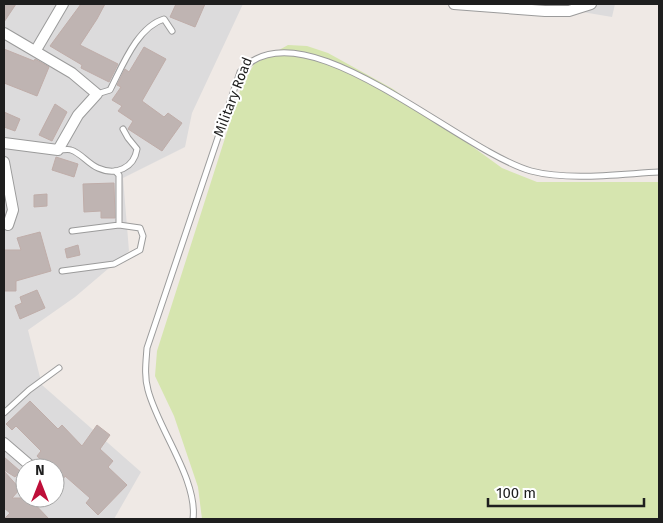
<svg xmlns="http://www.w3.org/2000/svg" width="663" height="523" font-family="'Fira Sans',sans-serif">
<rect width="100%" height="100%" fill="#efe9e5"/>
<!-- residential -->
<path fill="#dcdbdc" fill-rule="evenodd" d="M4 4H243L192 113 185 147 123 178 129 251 75 297 28 330 42 385 141 472 114 519H4ZM25 468H55V498H25Z
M535 4H615L612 17Z"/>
<!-- grass -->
<path fill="#d6e5af" d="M288 45 307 46 328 53 393 89 502 168 537 182H659V519H202L198 487 174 416 155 376 157 351 241 88 254 64Z"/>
<!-- building -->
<path fill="#bfb4b2" stroke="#bfada9" d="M4 4H16L4 22Z
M81 4H105L97 19 80 45 118 64 109 82 81 68 82 65 50 46Z
M176 4H205L195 27 170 17Z
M144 47 166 59 142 101 164 117 168 113 182 123 162 151 128 129 133 121 118 111 122 106 112 100 121 87 117 85 125 69 129 72Z
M4 49 34 61 35 59 49 67 37 96 4 83Z
M55 104 67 112 52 141 39 135Z
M4 112 20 119 15 131 4 127Z
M56 157 78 164 74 177 52 170Z
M114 183 115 218H101V211L84 212 83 184Z
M47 194V206L34 207V195Z
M40 232 51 271 16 281V291H4V250H21L17 238Z
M78 245 80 255 67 258 65 249Z
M37 290 45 308 20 319 15 306 22 303 20 297Z
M30 401 58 429 62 425 82 446 97 425 110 435 100 449 113 461 108 467 127 485 98 515 86 503 90 498 65 476 55 494V468H48L37 456 41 451 16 426 12 430 6 424Z
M4 457 20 471 15 477 4 470Z
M4 471 20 489 12 498H29L49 519H4L10 513 4 508Z"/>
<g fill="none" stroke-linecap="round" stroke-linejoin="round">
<!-- service casing -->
<g stroke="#9b9b9b" stroke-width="7">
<path id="service" d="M97 94 110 90C122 67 137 27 164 19L172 31
M59 150C63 150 68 149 71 150 81 153 88 164 98 168 116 176 134 168 137 149L128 138 123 129
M115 171 119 175V225
M62 271 114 264 140 250 143 236 140 228 119 225 72 231
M4 413 29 390 59 368
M193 519C198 480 158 429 148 390 144 376 146 362 147 348L240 72C300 0 457 150 531 171 569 181 620 174 659 172"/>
</g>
<!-- minor casing -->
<g stroke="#9b9b9b" stroke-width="12">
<path id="minor" d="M454 4 545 11H569L591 4
M4 33 72 73 97 94 78 115 58 150 4 143
M36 50 63 4
M4 162 13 210 8 225
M4 443 33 468"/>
</g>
<!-- service -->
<use href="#service" stroke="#fff" stroke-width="5"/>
<!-- minor -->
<use href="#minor" stroke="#fff" stroke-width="10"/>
</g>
<g text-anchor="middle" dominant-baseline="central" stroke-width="4" stroke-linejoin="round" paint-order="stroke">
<!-- street labels -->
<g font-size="14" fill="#1e1e1e" stroke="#fff">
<text transform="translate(233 97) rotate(-69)">Military Road</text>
</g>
</g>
<!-- border -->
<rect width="663" height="523" fill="none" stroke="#1e1e1e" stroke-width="10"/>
<!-- north arrow -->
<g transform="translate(40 483)"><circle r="24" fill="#ffffff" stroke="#a5a5a5"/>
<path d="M0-4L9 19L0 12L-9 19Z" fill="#be0f39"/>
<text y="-8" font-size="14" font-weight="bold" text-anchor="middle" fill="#1e1e1e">N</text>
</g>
<!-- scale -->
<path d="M488 498v8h156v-8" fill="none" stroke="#1e1e1e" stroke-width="2.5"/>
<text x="496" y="498" font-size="15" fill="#1e1e1e" stroke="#ffffff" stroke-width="4" paint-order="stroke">100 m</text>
</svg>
